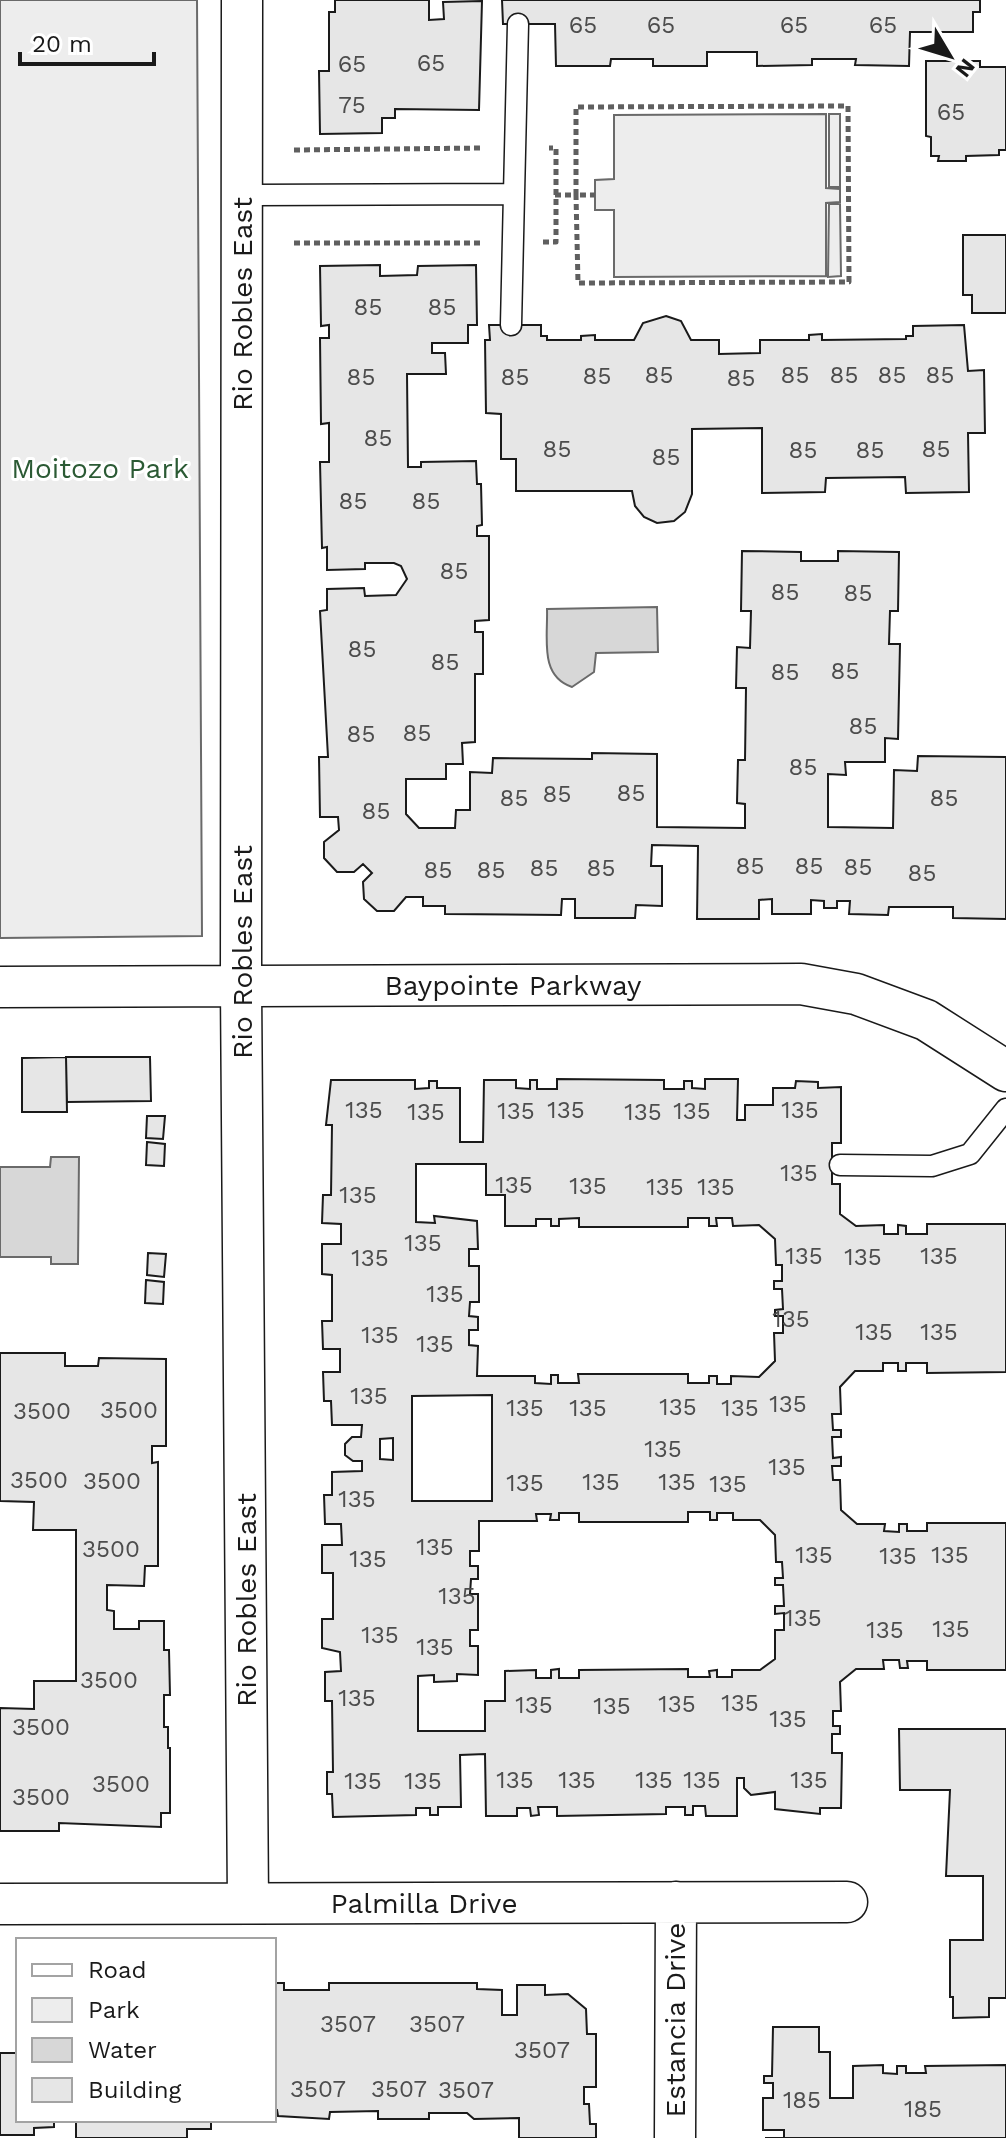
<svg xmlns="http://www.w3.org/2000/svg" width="1006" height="2138" font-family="'Work Sans',sans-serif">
<rect width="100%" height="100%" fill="#fff"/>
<!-- green -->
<path fill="#ededed" stroke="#6a6a6a" stroke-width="2" d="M0 0H197L202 936 0 938Z
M826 114V188L840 189V202L826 203V276L614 277V210H595V180L614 179V115Z
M829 114H840V187H829Z
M829 204H840L841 276 828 277Z"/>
<!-- water -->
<path fill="#d7d7d7" stroke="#6a6a6a" stroke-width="2" d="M657 607 658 652 596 653 594 672 572 687C539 676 548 638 547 609Z
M51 1157H79L78 1264H51V1257H0V1167H50Z"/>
<!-- building -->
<path fill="#e6e6e6" stroke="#1a1a1a" stroke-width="2" fill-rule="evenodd" d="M335 0H429V20L444 19 443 2 482 1 479 110 395 109V118H382V133L320 134 319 71H329V12H335Z
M502 0H980V12H973V32H910L909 66 855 65 856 59H812V65L757 66V52H707V66H653V59H611L610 66H556L555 24H503Z
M926 61H980V67H1006V150H999V155L966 156V161H938L939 156H931V137L926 136Z
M963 235H1006V313H972V295H963Z
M380 265V276L417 275 418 266 476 265 477 325H468V343H432V353H445L446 374H407L408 467H421V462L476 461 477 484H481L482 525 477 526V536H489V620L475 621V632H483V674H475V742L462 743 463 764H446V779H406V814L419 828H455L456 810H470V772L492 773 493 758 592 759V753L657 754V827L745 828V804L737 803 738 760H745L746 688H736L737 647 750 648 751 611H741L742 551 801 552V561H838V551L899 552 898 611H890L889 644H900L898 739 885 738V762H845L846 775 828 774V827L893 828 894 770 917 771 918 756 1006 757V919L953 918V907H889L888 915 849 914 850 901H837V908H824V901L811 900V914H772V899L759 900V919H697L698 846 652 845 651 866H662V906L636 905 635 918H575V899H562L561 915 445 914V906H423V897H406L394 911H377L364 899 363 882 372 873 363 864 354 872H337L324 858V842L339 830 338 817H320L319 757H328L320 611 327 610V589L364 588 365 596 396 595 407 579 401 566 394 563H365V569L327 570V547L322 548 320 462H329V423L321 424 320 338H329V325L321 326 320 266Z
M666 316 681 321 691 340H719V354L760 353V340H809V335L822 334V340L906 339V336H913V326L964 325 968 371 984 370 985 433H968L969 492 906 493 905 477 826 478 825 492 762 493V428L692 429V494L685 512 674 521 657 523 644 517 635 506 632 491H516V459H501V414L486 413 485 340H490L489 325H541V336H547V340H581V336L595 335V340H634L643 323Z
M66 1057H150L151 1101 67 1102Z
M66 1057 67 1112H22V1058Z
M557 1079 664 1080V1089H684V1081H692V1088L705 1089V1079H738L737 1120H745V1105H773V1088H795L796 1081 818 1082V1088L841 1087V1143H832V1184H840V1214L856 1226 884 1225V1234H898V1225L906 1226V1234H927V1224H1006V1372L927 1373V1363H906V1371H898V1363H883V1371H855L840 1387 841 1414H832L833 1430H841V1437H832L833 1458 841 1457V1466H832L833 1480H840L841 1510 857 1524H885L884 1531 899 1532V1524H907V1531H927V1523H1006V1670H927V1661H907L908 1668H900L899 1660H883L884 1669H856L840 1682 841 1711H833V1726H840V1734H832V1753H842L841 1808H820V1814L775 1809V1792L751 1795 744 1788V1778H737V1816H706L705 1806H693V1815H685V1807H666V1814L557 1816V1807H538L539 1815 531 1816 530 1808H517V1816H486L485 1754 460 1755 461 1807H438V1815H430V1808H416V1815L333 1817 332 1794H327V1772H333L332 1701H325V1672L341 1671 340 1652 322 1648V1619H333V1573H322V1545H342L341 1524H325L324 1495H332V1472L362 1471V1461H353L345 1455V1444L352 1437H361L362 1425H332L331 1401H324L323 1372H340V1349H323L322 1321H332V1275L322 1274V1244H341V1224L322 1223 323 1195H331L332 1125H326L331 1080H415V1089L429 1088V1081H437V1088H460V1142H483L484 1080H516V1088L530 1089V1080H537V1089H557ZM416 1164H486V1195H505V1226H536V1219H551V1226H559V1219L579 1218V1227H688V1218H709V1226H717L716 1218H732L733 1226 759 1225 775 1239 776 1265H782V1281H774V1289H782L783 1309 775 1310V1316H783V1333H774L775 1361 759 1377 731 1376V1384H717V1376H709V1383H688V1374H578L579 1383H558V1375H551V1384L535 1383V1376H477L478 1346 469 1345V1330H478V1317L469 1316 470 1302H479V1266H469V1249H478L477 1221 434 1216 435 1223 416 1222ZM492 1395V1501H412V1396ZM393 1438V1460L380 1459V1439ZM688 1512H710V1520H717V1513H733V1520H760L775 1535 776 1562H782L783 1578H775V1585H783L784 1606H775V1614L784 1613V1630H775V1659L760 1670H732V1677H717V1670L709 1671 710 1677H688V1669L579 1670V1678H559V1669L551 1670V1678H536V1670L505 1671V1701H485V1731H418V1676L434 1675V1682L457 1681V1674L478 1675V1646H470V1630H478V1594H470L471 1579H478V1566H470V1551H479V1521H537L536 1514H551L550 1520H559V1513H579V1522H688Z
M147 1116H165L163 1139 146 1138Z
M147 1142 165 1144 164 1166 146 1165Z
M148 1253 166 1254 164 1277 147 1275Z
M146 1280 164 1282 163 1304 145 1303Z
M0 1353H65V1366H98L99 1358 166 1359V1446H152V1463L158 1462V1566H145L144 1586 107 1585V1610L114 1611V1629H139V1621H164V1650H169L170 1695H164V1727H168V1748H170V1813H161V1827L59 1823V1831H0V1708L34 1709V1681H76V1530H33L34 1502 0 1501Z
M899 1729H1006V1998H989V2017L953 2018V1997H950V1940H983V1876H946L950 1790H900Z
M274 1983H284V1990H329V1983H477V1989L502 1990V2015H517V1985H545V1995L568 1994 586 2009 587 2034H596V2087H584V2104H589L590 2124H596V2138H519V2118L474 2119 467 2113H429V2119H378V2111L330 2112 329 2119 278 2116 277 2110H274Z
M773 2027H819V2052H830V2098H853V2066L883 2065V2073L897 2074V2066H906V2073H926L925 2066 1006 2065V2138H765H784V2130H763V2098H773V2083H764V2076H772Z
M0 2053H18V2120H54V2127L34 2128V2135H0Z
M76 2120H211V2129H187V2138H76Z"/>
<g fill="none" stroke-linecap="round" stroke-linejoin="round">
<!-- lane casing -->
<g stroke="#1a1a1a" stroke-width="23">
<path id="lane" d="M242 195 514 194 518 24
M511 325 514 194
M840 1165 932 1166 970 1154 1006 1109"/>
</g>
<!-- street casing -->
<g stroke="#1a1a1a" stroke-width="43">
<path id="street" d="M242 0 241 987 248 1903
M0 987 801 984 856 994 926 1020 1006 1071
M0 1904 847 1902
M675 2138 676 1902"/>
</g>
<!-- path -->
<path stroke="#5f5f5f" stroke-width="5" stroke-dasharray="6 4" stroke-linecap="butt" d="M294 150 483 148
M555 195H576L578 283 849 282 848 106 576 107V195H595
M543 242H556V148H549
M294 243H481"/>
<!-- lane -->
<use href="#lane" stroke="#fff" stroke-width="20"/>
<!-- street -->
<use href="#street" stroke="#fff" stroke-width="40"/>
</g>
<g text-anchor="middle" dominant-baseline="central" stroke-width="6" stroke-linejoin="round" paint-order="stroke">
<!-- number labels -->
<g font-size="24" fill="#4d4d4d">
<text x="583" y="25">65</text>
<text x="661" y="25">65</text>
<text x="794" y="25">65</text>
<text x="883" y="25">65</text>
<text x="431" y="63">65</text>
<text x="352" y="64">65</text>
<text x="352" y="105">75</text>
<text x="951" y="112">65</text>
<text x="368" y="307">85</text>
<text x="442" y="307">85</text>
<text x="659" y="375">85</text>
<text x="795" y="375">85</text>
<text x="844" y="375">85</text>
<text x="892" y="375">85</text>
<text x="940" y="375">85</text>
<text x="597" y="376">85</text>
<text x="361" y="377">85</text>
<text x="515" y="377">85</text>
<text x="741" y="378">85</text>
<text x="378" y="438">85</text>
<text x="557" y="449">85</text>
<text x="936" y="449">85</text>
<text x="803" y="450">85</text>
<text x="870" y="450">85</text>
<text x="666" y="457">85</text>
<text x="353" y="501">85</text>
<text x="426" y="501">85</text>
<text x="454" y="571">85</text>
<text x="785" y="592">85</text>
<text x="858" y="593">85</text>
<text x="362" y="649">85</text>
<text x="445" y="662">85</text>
<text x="845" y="671">85</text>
<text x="785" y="672">85</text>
<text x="863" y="726">85</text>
<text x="417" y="733">85</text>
<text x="361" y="734">85</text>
<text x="803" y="767">85</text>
<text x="631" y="793">85</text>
<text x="557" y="794">85</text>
<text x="514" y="798">85</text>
<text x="944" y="798">85</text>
<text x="376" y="811">85</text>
<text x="750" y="866">85</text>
<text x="809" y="866">85</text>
<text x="858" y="867">85</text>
<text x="544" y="868">85</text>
<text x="601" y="868">85</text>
<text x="438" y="870">85</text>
<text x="491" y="870">85</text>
<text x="922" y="873">85</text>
<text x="364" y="1110">135</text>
<text x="566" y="1110">135</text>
<text x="800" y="1110">135</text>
<text x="516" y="1111">135</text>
<text x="692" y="1111">135</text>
<text x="426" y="1112">135</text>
<text x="643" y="1112">135</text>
<text x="799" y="1173">135</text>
<text x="514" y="1185">135</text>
<text x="588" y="1186">135</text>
<text x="665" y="1187">135</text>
<text x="716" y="1187">135</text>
<text x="358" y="1195">135</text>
<text x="423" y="1243">135</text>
<text x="804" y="1256">135</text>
<text x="939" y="1256">135</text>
<text x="863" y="1257">135</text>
<text x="370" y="1258">135</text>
<text x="445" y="1294">135</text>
<text x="791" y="1319">135</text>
<text x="874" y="1332">135</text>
<text x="939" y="1332">135</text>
<text x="380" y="1335">135</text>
<text x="435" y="1344">135</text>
<text x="369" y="1396">135</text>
<text x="788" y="1404">135</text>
<text x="678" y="1407">135</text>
<text x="525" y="1408">135</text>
<text x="588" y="1408">135</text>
<text x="740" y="1408">135</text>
<text x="129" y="1410">3500</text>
<text x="42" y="1411">3500</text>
<text x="663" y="1449">135</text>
<text x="787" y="1467">135</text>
<text x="39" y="1480">3500</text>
<text x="112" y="1481">3500</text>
<text x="601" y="1482">135</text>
<text x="677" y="1482">135</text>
<text x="525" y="1483">135</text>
<text x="728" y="1484">135</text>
<text x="357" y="1499">135</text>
<text x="435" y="1547">135</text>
<text x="111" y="1549">3500</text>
<text x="814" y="1555">135</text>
<text x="950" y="1555">135</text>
<text x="898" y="1556">135</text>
<text x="368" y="1559">135</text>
<text x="457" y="1596">135</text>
<text x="803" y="1618">135</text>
<text x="951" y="1629">135</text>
<text x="885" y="1630">135</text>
<text x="380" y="1635">135</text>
<text x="435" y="1647">135</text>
<text x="109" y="1680">3500</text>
<text x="357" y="1698">135</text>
<text x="740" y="1703">135</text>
<text x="677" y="1704">135</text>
<text x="534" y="1705">135</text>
<text x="612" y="1706">135</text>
<text x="788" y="1719">135</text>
<text x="41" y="1727">3500</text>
<text x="515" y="1780">135</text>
<text x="577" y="1780">135</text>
<text x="654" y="1780">135</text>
<text x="702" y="1780">135</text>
<text x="809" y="1780">135</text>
<text x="363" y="1781">135</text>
<text x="423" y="1781">135</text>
<text x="121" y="1784">3500</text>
<text x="41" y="1797">3500</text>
<text x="348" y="2024">3507</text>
<text x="437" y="2024">3507</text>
<text x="542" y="2050">3507</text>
<text x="318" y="2089">3507</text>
<text x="399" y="2089">3507</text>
<text x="466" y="2090">3507</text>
<text x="802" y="2100">185</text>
<text x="923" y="2109">185</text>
</g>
<!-- street labels -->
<g font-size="28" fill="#1a1a1a" stroke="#fff">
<text transform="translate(242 304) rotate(-90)">Rio Robles East</text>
<text transform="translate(242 952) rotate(-90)">Rio Robles East</text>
<text x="513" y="985">Baypointe Parkway</text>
<text transform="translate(246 1600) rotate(-90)">Rio Robles East</text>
<text x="424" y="1903">Palmilla Drive</text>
<text transform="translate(675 2020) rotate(-90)">Estancia Drive</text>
</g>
<!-- park labels -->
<g font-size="28" fill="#2b5a34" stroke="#fff">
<text x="100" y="468">Moitozo Park</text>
</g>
</g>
<!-- legend -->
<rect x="16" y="1938" width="260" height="184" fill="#ffffff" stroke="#a3a3a3" stroke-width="2"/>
<rect x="32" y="1964" width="40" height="12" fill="#ffffff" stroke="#a3a3a3" stroke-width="2"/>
<text x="88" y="1978" font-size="24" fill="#1a1a1a">Road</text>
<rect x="32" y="1998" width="40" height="24" fill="#ededed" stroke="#a3a3a3" stroke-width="2"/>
<text x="88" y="2018" font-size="24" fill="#1a1a1a">Park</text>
<rect x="32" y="2038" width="40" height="24" fill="#d7d7d7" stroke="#a3a3a3" stroke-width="2"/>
<text x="88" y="2058" font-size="24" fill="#1a1a1a">Water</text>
<rect x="32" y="2078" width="40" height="24" fill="#e6e6e6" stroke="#a3a3a3" stroke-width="2"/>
<text x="88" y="2098" font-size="24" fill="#1a1a1a">Building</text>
<!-- north arrow -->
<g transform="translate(950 56) rotate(128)" stroke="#ffffff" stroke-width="6" paint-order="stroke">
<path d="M0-6L14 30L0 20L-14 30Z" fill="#1a1a1a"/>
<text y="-12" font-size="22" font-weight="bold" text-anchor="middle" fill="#1a1a1a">N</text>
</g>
<!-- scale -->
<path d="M20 52v12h134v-12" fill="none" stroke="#1a1a1a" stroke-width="4"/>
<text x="32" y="52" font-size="24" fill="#1a1a1a" stroke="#ffffff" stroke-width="6" paint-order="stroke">20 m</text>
</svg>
